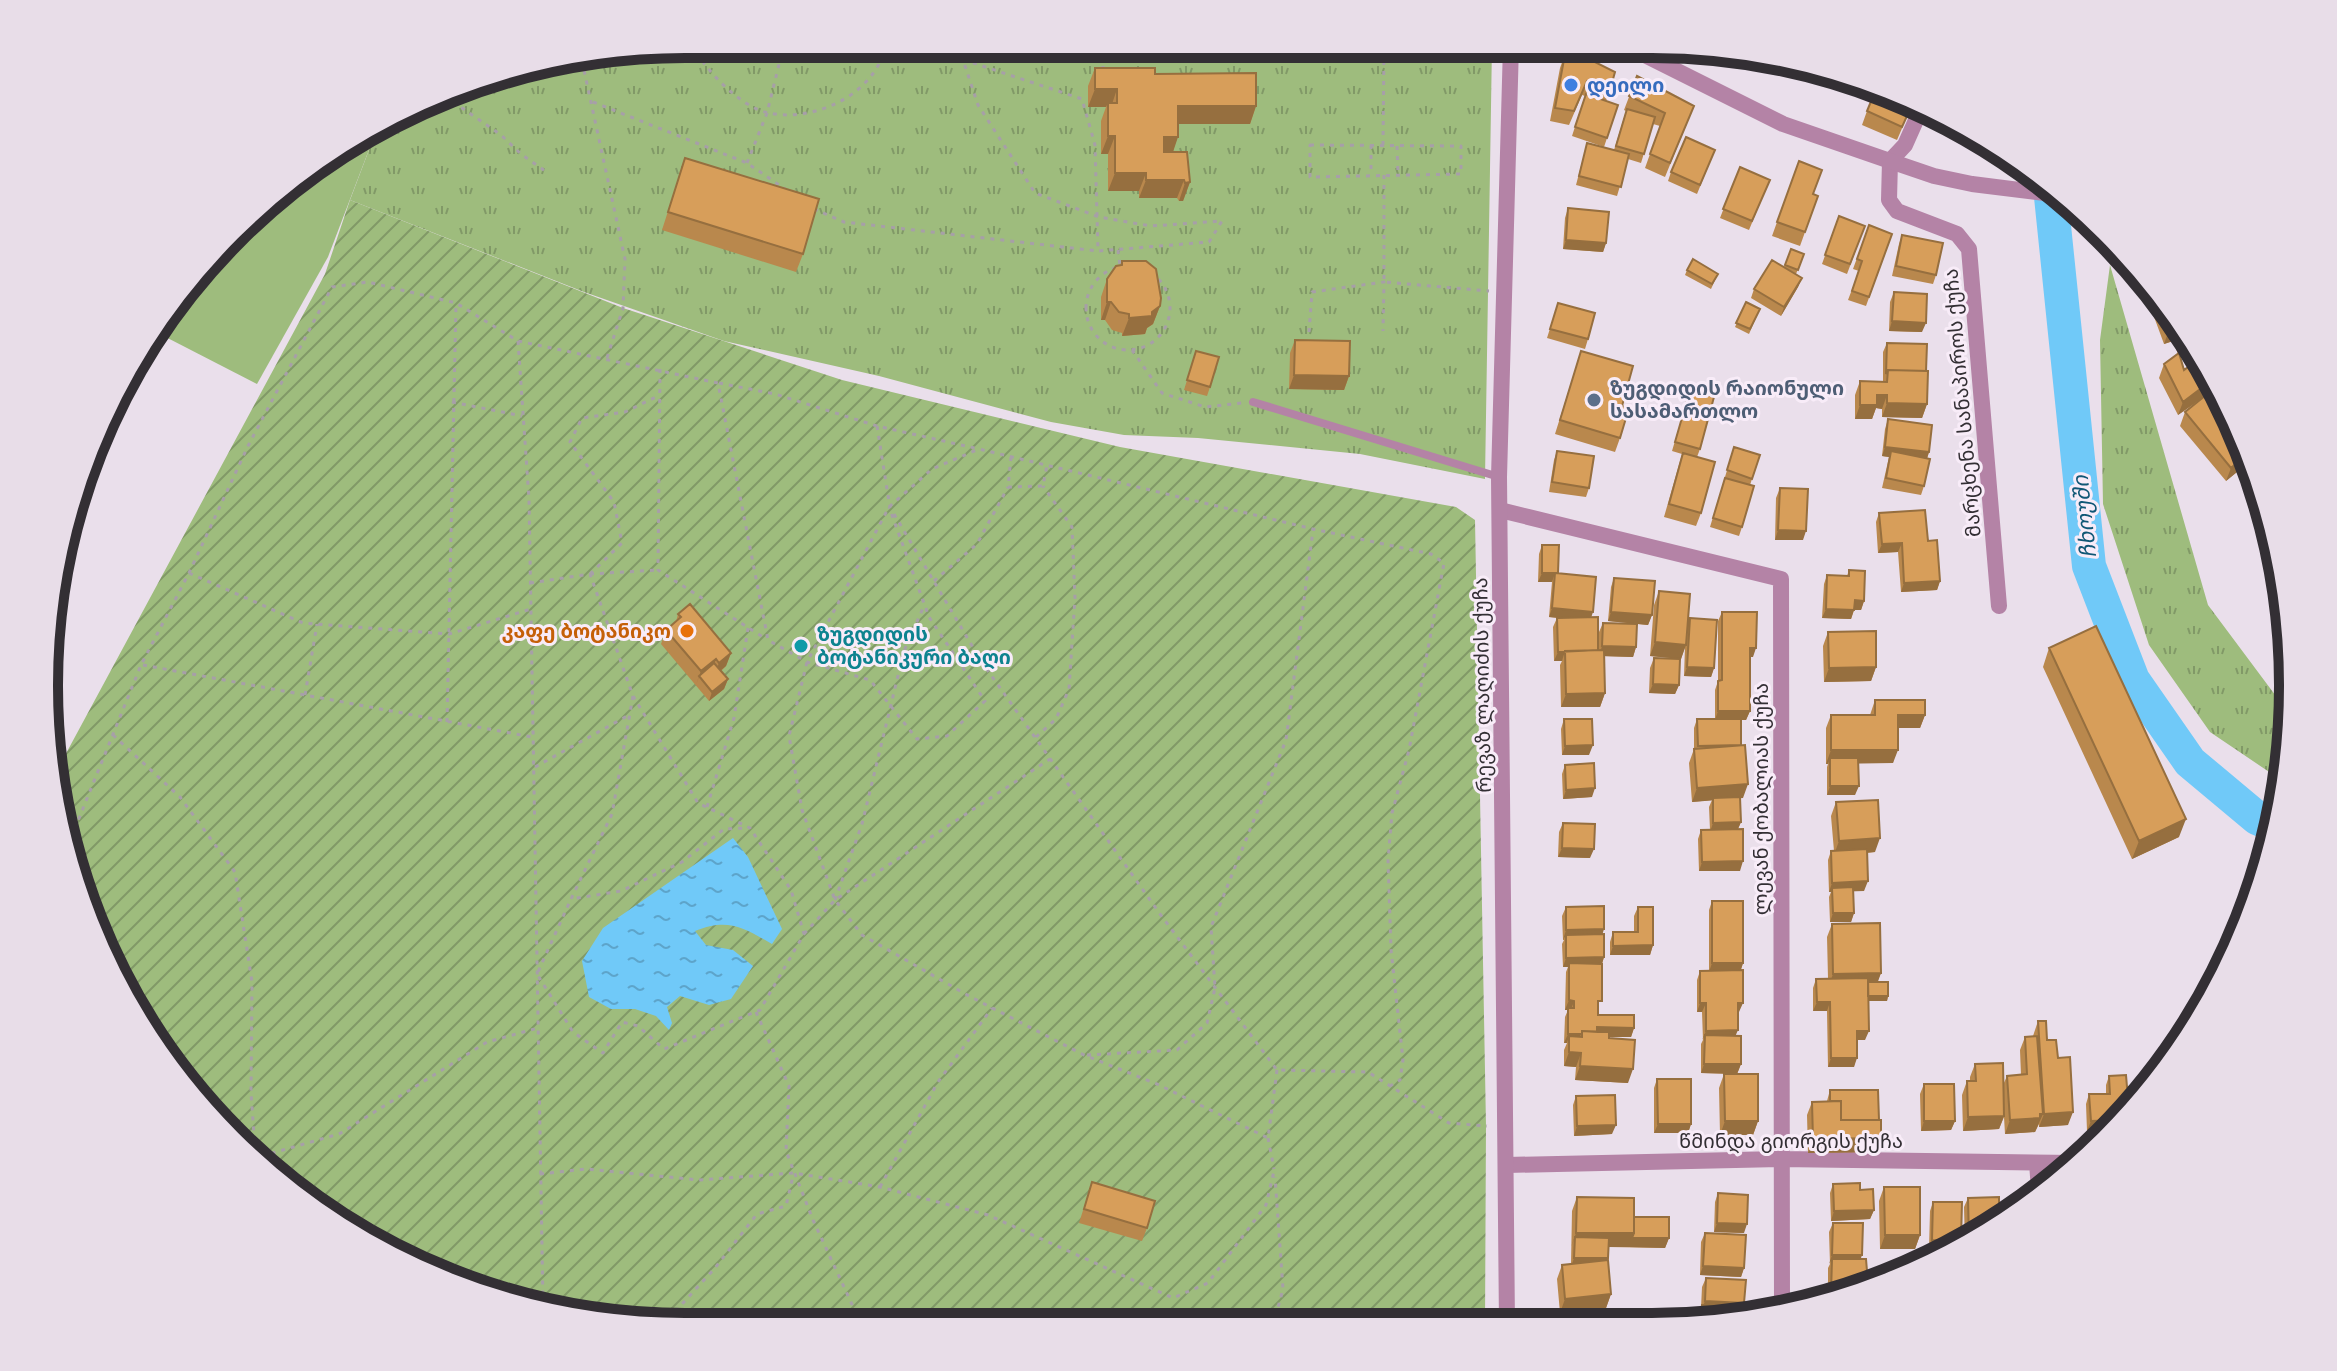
<svg xmlns="http://www.w3.org/2000/svg" width="2337" height="1371" font-family="'PT Sans','Noto Sans Georgian',sans-serif">
<defs>
<pattern id="grass-tufts" width="24" height="20" patternUnits="userSpaceOnUse" patternTransform="scale(2)"><rect width="24" height="20" fill="#9ebc7d"/><path d="M3 7l-1-3M5 7V3M7 7l1-3M15 17l-1-3M17 17v-4M19 17l1-3" fill="none" stroke="#819967"/></pattern>
<pattern id="garden-furrows" width="10" height="10" patternUnits="userSpaceOnUse" patternTransform="scale(2)"><rect width="10" height="10" fill="#9ebc7d"/><path d="M-1 1l2-2M0 10L10 0M9 11l2-2" fill="none" stroke="#819967"/></pattern>
<pattern id="water-ripples" width="26" height="14" patternUnits="userSpaceOnUse" patternTransform="scale(2)"><rect width="26" height="14" fill="#70c9f8"/><path d="M2 4q2-2 4 0t4 0M15 11q2-2 4 0t4 0" fill="none" stroke="#5da4ca"/></pattern>
</defs>
<rect width="100%" height="100%" fill="#eadfeb"/>
<!-- grass -->
<path fill="url(#grass-tufts)" d="M685 44 1492 45 1485 479 1360 454 1198 438 1124 435 1051 422 879 376 724 341 584 292 350 200 375 134 480 78Z
M2110 265 2208 605 2290 715 2284 782 2210 732 2149 645 2103 504 2100 340Z"/>
<!-- garden -->
<path fill="url(#garden-furrows)" d="M350 200 623 308 842 380 1120 447 1456 507 1475 520 1486 1126 1485 1326H643L479 1293 329 1219 177 1076 93 931 56 772 325 274Z"/>
<!-- pitch -->
<path fill="#9ebc7d" d="M375 134 328 257 257 384 152 330 295 176Z"/>
<!-- water -->
<path fill="url(#water-ripples)" d="M733 838 748 857 782 929 772 944C742 927 728 918 695 931L706 945 733 950 753 966 731 999 709 1005 680 996 667 1007 672 1023 669 1030 656 1016 635 1009H611L589 997 582 961 603 928Z"/>
<g fill="none" stroke-linecap="round" stroke-linejoin="round">
<!-- river -->
<path stroke="#70c9f8" stroke-width="34" d="M2050 187 2089 566 2133 680 2190 762 2257 818 2276 826"/>
<!-- path -->
<path stroke="#a79fa8" stroke-width="3" stroke-dasharray="4 6" stroke-linecap="butt" d="M692 44C704 69 741 108 769 113 806 121 853 103 874 72 880 64 884 53 889 44
M916 44 1082 99 1095 145 1098 251 1209 242 1222 221 1151 226 1099 217 1035 193 978 105 963 60
M582 61 625 259 623 308 607 358
M1103 70V45
M445 96 501 135 521 154 548 173
M593 102 747 163 785 189
M1310 145 1461 146V174L1310 177Z
M1371 145V174
M1383 145 1384 45
M1397 146 1398 174
M747 163 767 113 784 44
M1384 175V282L1489 291
M814 209 844 222 1098 251
M1118 250 1120 266
M1086 308a42 42 0 1 1 84 0a42 42 0 1 1-84 0Z
M1309 332 1312 292 1384 282 1383 331
M518 341 529 499 543 1306
M1132 350 1162 393 1205 407 1242 403
M660 369 658 570 766 639
M719 383 775 394 877 426 979 449
M452 402 522 416
M877 426 890 508
M1011 457 1008 487 1043 486 1047 465
M894 514 981 661 1160 914 1277 1070 1368 1072 1449 1123 1487 1126
M189 573 303 623 449 634 531 609
M590 574 622 543 614 502 570 442 582 418 625 412 660 395
M590 574 658 570
M934 581 977 544 1008 487
M530 583 590 574 633 696 698 803 750 828 791 890 804 934 760 1010 664 1049 638 1026 622 1022 603 1053 573 1032 537 974 571 899
M143 665 532 737
M305 695 317 624
M633 696 612 814 571 899 621 891 682 862 724 829 746 828
M447 722 456 303
M113 735 180 797 235 872 252 982 251 1093 255 1149
M1036 737 1056 719 1069 689 1075 598 1072 527 1043 486
M535 767 629 715
M707 807 734 718 748 628
M71 838 141 665 189 573 248 446 332 287 368 282 456 303 518 341 718 383 768 640 807 662 870 680 917 739 947 736 985 701 929 617 889 507
M835 900 862 824 904 651 924 606
M804 934 835 900 1050 759
M756 1012 789 1086 786 1151 813 1220 862 1326
M1087 1055 1177 1050 1207 1023 1215 988 1211 927 1286 740 1313 530
M1277 1070 1268 1138 1157 1084 1084 1055 969 996 862 935 835 900 802 810 789 736 807 662 889 507 932 469 979 449 1313 529 1431 554 1444 563 1409 750 1392 813 1388 860 1391 950 1403 1060 1400 1080 1390 1086
M1268 1138 1274 1169
M262 1156 339 1134 487 1042 538 1028
M540 1174 586 1169 699 1180 794 1173 880 1187 988 1215 1173 1298 1208 1283 1266 1205 1274 1171
M880 1187 938 1082 992 1008
M662 1326 715 1268 757 1214 786 1206 793 1176
M1273 1326 1283 1289 1275 1177"/>
<!-- service -->
<path stroke="#b483a6" stroke-width="8" d="M1253 402 1499 477"/>
<!-- pedestrian -->
<path stroke="#b483a6" stroke-width="12" d="M259 215 265 214 268 206"/>
<!-- minor -->
<path stroke="#b483a6" stroke-width="16" d="M1921 109 1905 145 1890 161 1889 200 1897 211 1957 234 1969 249 1999 606
M1500 510 1781 579 1782 1308
M2037 1163 2039 1190
M1507 1165 1781 1159 2075 1163"/>
<!-- tertiary -->
<path stroke="#b483a6" stroke-width="16" d="M1625 45 1783 124 1890 161 1934 176 1972 184 2060 195
M1507 1326 1499 477 1511 45"/>
</g>
<!-- wall -->
<path fill="#b9884d" d="M1565 54 1610 90 1606 101 1618 105 1604 147 1572 136 1585 96 1582 95 1569 125 1550 121 1560 68Z
M1095 68 1155 74 1256 106 1250 124H1178L1173 152 1190 182 1183 201H1179L1177 198H1139V191H1108V154H1101V121L1106 107H1088V86Z
M1818 70 1858 78 1865 82 1861 91Z
M1637 76 1694 106 1665 177 1645 168 1660 126 1653 124 1641 163 1628 159 1617 196 1576 185 1587 143 1614 150 1626 111 1624 110Z
M1912 105 1897 140 1862 125 1867 111Z
M1715 150 1697 194 1668 181 1671 172Z
M685 158 803 254 796 272 662 230Z
M1799 161 1813 194 1818 196 1800 246 1772 236Z
M1740 167 1766 189 1749 230 1720 218Z
M1568 208 1606 243 1603 252 1563 249 1565 218Z
M1839 216 1865 226 1847 274 1822 264Z
M1869 225 1892 234 1866 306 1848 300 1859 271 1853 269Z
M1902 235 1936 275 1933 284 1892 276 1899 244Z
M1791 249 1804 254 1796 274 1802 278 1798 287 1781 316 1751 298 1754 289 1784 267Z
M1122 261 1160 306 1153 324 1147 328 1145 334 1122 336V333L1112 330 1105 320H1101V297L1107 279 1120 265Z
M1687 270 1718 274 1711 289 1685 275Z
M1894 292 1922 332 1889 331 1890 302Z
M2160 299 2185 329 2195 348 2180 356 2184 370 2200 358 2244 440 2255 476 2246 483 2237 472 2226 481 2180 426 2185 412 2207 395 2178 415 2159 378 2164 364 2178 354 2173 341 2164 344 2153 314 2158 300Z
M1746 302 1760 309 1749 334 1735 327Z
M1558 303 1588 339 1585 349 1547 338Z
M1295 340 1349 376 1344 390 1289 389 1290 353Z
M1887 343 1926 371 1927 404 1922 418 1882 417V409L1876 408 1872 419H1855V395L1860 381 1883 382V352Z
M1196 351 1210 387 1207 396 1184 390Z
M1581 351 1622 406 1620 438 1615 452 1555 434Z
M1690 390 1700 449 1697 457 1701 513 1696 526 1664 517 1682 454 1672 451Z
M1888 419 1929 452 1927 459 1924 486 1921 495 1882 488 1889 457 1882 456 1885 429Z
M1734 447 1760 455 1750 485 1742 527 1739 536 1710 527Z
M1557 451 1589 488 1586 497 1549 492 1554 460Z
M1780 488 1803 540H1775L1776 498Z
M1879 513 1940 581 1937 590 1901 592 1898 552 1878 553 1876 522Z
M1542 545 1558 573 1591 617 1598 650 1599 632 1603 623 1636 647 1633 657 1604 656 1605 693 1600 707H1561L1560 665 1562 661H1554L1553 627 1557 618H1559L1549 617 1552 582H1538L1539 554Z
M1849 570 1864 601 1861 610H1854L1851 619 1822 618 1824 584 1827 575 1847 576Z
M1614 578 1652 615 1648 625 1608 621 1611 587Z
M1659 591 1688 623 1690 618 1714 668 1711 677 1684 676 1685 647 1681 659 1650 656 1654 605Z
M1722 612 1753 657H1750V711L1746 720H1741L1743 798H1740L1741 822 1738 829 1740 871H1699L1698 839 1701 830H1710L1709 807 1712 800 1692 802 1689 763 1694 749V728L1697 719H1715V690L1718 681V621Z
M678 614 731 653 726 666 721 671 728 679 724 689 709 701 661 644 666 630 676 622Z
M1828 632 1876 667 1871 681 1824 682 1823 646Z
M2049 648 2179 837 2132 859 2043 667Z
M1654 658 1679 685 1675 694 1649 693 1650 668Z
M1875 700 1925 715 1920 728H1898L1893 763H1859L1855 795H1827V767L1828 764H1826V728L1831 715H1870Z
M1564 719 1589 755H1562L1561 729Z
M1565 765 1592 797 1563 799 1562 774Z
M1836 802 1875 852 1867 853 1864 891H1853L1854 913 1851 922H1830L1829 897 1831 892H1829L1828 860 1831 851H1834L1831 816Z
M1563 823 1590 858 1558 857 1559 832Z
M1712 901 1743 963 1741 970 1739 1012H1738L1736 1035 1741 1064 1737 1074 1701 1073V1044L1703 1040 1702 1012H1697V980L1700 971H1709V910Z
M1566 907 1603 934 1604 957 1602 964 1598 1015 1634 1028 1631 1037H1609L1628 1083 1575 1080 1576 1067 1564 1066V1050L1567 1043H1564L1565 1017 1568 1010H1565L1566 972 1568 967H1563L1562 944 1564 940H1563L1562 916Z
M1638 907 1653 945 1650 955H1610V942L1613 932H1634V916Z
M1832 924 1881 973 1877 982 1888 996 1887 1001H1868L1865 1040H1857L1854 1067H1828L1827 1011H1813V988L1816 979 1828 978 1827 937Z
M2038 1021 2058 1058 2068 1125 2039 1127V1124L2035 1132 2005 1134 2004 1117 1999 1129 1963 1131 1962 1095 1967 1081H1970V1077L1975 1064 2003 1085 2007 1076 2021 1075 2020 1050 2025 1037 2033 1036Z
M1724 1074 1758 1121 1753 1135H1720L1719 1088Z
M2109 1076 2127 1087 2087 1131 2086 1104 2089 1094H2106V1085Z
M1657 1079 1691 1124 1688 1133H1654V1088Z
M1924 1084 1955 1121 1951 1130 1921 1131 1920 1094Z
M1830 1090 1876 1152 1808 1153 1807 1115 1812 1102 1827 1101Z
M1576 1096 1612 1134 1574 1136 1573 1105Z
M1092 1182 1147 1228 1142 1241 1079 1223Z
M1833 1184 1860 1190 1874 1210 1870 1219 1831 1221 1830 1193Z
M1884 1187 1920 1235 1915 1249H1880L1879 1201Z
M1718 1193 1744 1233 1714 1232 1715 1202Z
M1577 1197 1634 1217 1669 1238 1665 1248 1608 1247V1260L1611 1294 1606 1308 1560 1313 1557 1279 1562 1265 1571 1264 1572 1211Z
M1968 1198 1973 1241 1965 1244 1964 1207Z
M1933 1202 1961 1241 1959 1247 1953 1250 1929 1249 1930 1211Z
M1833 1223 1861 1259 1857 1293 1828 1299V1268L1830 1264 1829 1232Z
M1705 1233 1744 1268 1741 1277 1700 1275 1701 1242Z
M1706 1278 1743 1307V1316L1698 1325 1699 1314 1701 1308 1702 1287Z
M1567 1312 1609 1326H1564V1321Z"/>
<!-- shaded-wall -->
<path fill="#966f3f" d="M1095 89H1117L1111 107 1108 103 1106 107H1088Z
M1178 106H1256L1250 124H1171Z
M1108 136H1115L1108 154H1101Z
M1164 137H1178L1172 155H1157Z
M1115 173H1146L1139 191H1108Z
M1146 180H1184L1177 198H1139Z
M1190 182 1183 201H1179L1185 183Z
M1566 240 1606 243 1603 252 1563 249Z
M1802 278 1798 287 1781 316 1784 307Z
M1107 302H1111L1105 320H1101Z
M1160 306 1153 324 1147 328 1145 334 1122 336 1129 318 1152 312Z
M1892 321 1926 323 1922 332 1889 331Z
M2178 327 2173 341 2164 344 2169 330Z
M2190 339 2195 348 2179 356 2184 342Z
M1294 375 1349 376 1344 390 1289 389Z
M2212 380 2216 388 2178 415 2183 402Z
M1877 395H1887L1882 409 1876 408 1872 419H1855L1860 405Z
M1887 403 1927 404 1922 418 1882 417Z
M1885 447 1929 452 1926 461 1891 451 1889 457 1882 456Z
M2248 453 2250 461 2240 463 2237 472 2226 481 2231 468Z
M2253 471 2255 476 2246 483 2250 474Z
M1778 530 1806 531 1803 540H1775Z
M1902 543 1898 552 1878 553 1882 544Z
M1542 573H1555L1552 582H1538Z
M1940 581 1937 590 1901 592 1904 583Z
M1855 600 1864 601 1861 610H1851Z
M1552 608 1593 612 1590 621 1549 617Z
M1826 609 1854 610 1851 619 1822 618Z
M1611 612 1652 615 1648 625 1608 621Z
M1655 642 1686 645 1681 659 1650 656Z
M1602 646 1636 647 1633 657 1599 656Z
M1750 648H1756L1753 657H1746Z
M1565 651 1562 661H1554L1558 652Z
M731 653 726 666 714 676 719 663Z
M716 659 711 672 699 676 696 685 701 671Z
M1687 667 1714 668 1711 677 1684 676Z
M1876 667 1871 681 1824 682 1829 668Z
M728 679 724 689 709 701 712 692Z
M1653 684 1679 685 1675 694 1649 693Z
M1605 693 1600 707H1561L1566 694Z
M1718 711H1750L1746 720H1715Z
M1898 715H1925L1920 728H1893Z
M1593 745 1589 755H1562L1565 746Z
M1831 750H1898L1893 763 1830 764V758L1828 764H1826Z
M1748 784 1743 798 1692 802 1697 788Z
M1830 786H1859L1855 795H1827Z
M1595 788 1592 797 1563 799 1566 790Z
M2186 819 2179 837 2132 859 2139 841Z
M1741 822 1737 831 1710 832 1713 823Z
M1880 838 1875 852 1834 855 1839 841Z
M1562 848 1594 849 1590 858 1558 857Z
M1743 861 1740 871H1699L1702 862Z
M1868 881 1864 891 1832 892V888L1831 892H1829L1832 883Z
M1833 913H1854L1851 922H1830Z
M1604 929 1601 939 1566 935 1563 940 1566 930Z
M1653 945 1650 955H1610L1613 946Z
M1604 957 1601 967 1569 963 1568 967H1563L1566 958Z
M1712 963H1743L1740 972H1709Z
M1881 973 1876 987 1828 988 1833 974Z
M1888 996 1887 1001H1865L1867 997Z
M1569 1000 1574 1001 1571 1010H1565Z
M1817 1002H1830L1827 1011H1813Z
M1700 1003H1706L1702 1012H1697Z
M1738 1003H1743L1739 1012H1734Z
M1597 1027 1634 1028 1631 1037H1596Z
M1738 1030 1734 1039 1705 1035 1702 1040 1706 1031Z
M1857 1031H1869L1865 1040H1853Z
M1568 1034H1581L1578 1043 1569 1036 1567 1043H1564Z
M1569 1052 1581 1053 1576 1067 1564 1066Z
M1831 1058H1857L1854 1067H1828Z
M1704 1064H1741L1737 1074 1701 1073Z
M1580 1066 1633 1069 1628 1083 1575 1080Z
M2073 1112 2068 1125 2039 1127 2044 1114Z
M2043 1114 2035 1132 2005 1134 2010 1120Z
M2004 1116 1999 1129 1963 1131 1968 1117Z
M2121 1120 2113 1129 2087 1131 2091 1121Z
M1725 1121H1758L1753 1135H1720Z
M1924 1121H1955L1951 1130 1921 1131Z
M1658 1124H1691L1688 1133H1654Z
M1616 1125 1612 1134 1574 1136 1577 1126Z
M1881 1138 1876 1152 1808 1153 1813 1139Z
M1874 1210 1870 1219 1831 1221 1834 1211Z
M1717 1223 1747 1224 1744 1233 1714 1232Z
M1576 1233H1634L1629 1247H1574L1575 1237 1571 1247Z
M1885 1235H1920L1915 1249H1880Z
M1632 1238H1669L1665 1248 1629 1247Z
M1932 1240 1961 1241 1959 1247 1953 1250 1929 1249Z
M1832 1255H1862L1859 1264 1832 1259 1829 1264Z
M1574 1258H1608L1605 1268 1571 1267Z
M1703 1266 1744 1268 1741 1277 1700 1275Z
M1611 1294 1606 1308 1560 1313 1565 1299Z
M1705 1301 1744 1303 1741 1312 1701 1311Z"/>
<!-- building -->
<path fill="#d79e5a" stroke="#966f3f" stroke-width="2" d="M1565 54H1579L1615 72 1610 90 1587 81 1574 111 1555 108Z
M1095 68H1155V74L1256 73V106H1178V137H1164V152H1187L1190 182 1185 183 1184 180H1146V173H1115V136H1108V103H1117V89H1095Z
M1637 76 1694 106 1670 163 1650 154 1665 113 1629 96Z
M1877 87 1912 105 1902 127 1867 111Z
M1586 94 1618 105 1607 138 1575 127Z
M1627 109 1655 117 1644 154 1616 146Z
M1686 137 1715 150 1700 185 1671 172Z
M1587 143 1629 154 1621 187 1579 176Z
M685 158 819 199 803 254 668 212Z
M1799 161 1822 170 1813 194 1818 196 1805 232 1777 222Z
M1740 167 1770 180 1752 221 1723 209Z
M1568 208 1609 212 1606 243 1566 240Z
M1839 216 1865 226 1850 264 1825 255Z
M1869 225 1892 234 1869 297 1852 291 1862 261 1857 259Z
M1902 235 1943 243 1936 275 1896 266Z
M1791 249 1804 254 1798 270 1785 265Z
M1693 259 1718 274 1712 284 1687 270Z
M1772 260 1802 278 1784 307 1754 289Z
M1122 261H1146L1156 269 1161 298 1160 306 1152 312V316L1129 318V314L1119 312 1111 302H1107V279L1116 266 1122 265Z
M1894 292 1927 294 1926 323 1892 321Z
M2160 299 2185 329 2190 339 2184 342 2178 327 2169 330 2158 300Z
M1746 302 1760 309 1750 329 1736 323Z
M1558 303 1595 313 1588 339 1550 329Z
M1295 340 1350 341 1349 376 1294 375Z
M1887 343 1927 344 1926 371 1888 370 1886 374Z
M1196 351 1219 357 1210 387 1187 380Z
M1581 351 1633 366 1622 406 1629 408 1620 438 1560 420Z
M2179 353 2184 370 2200 358 2212 380 2183 402 2164 364Z
M1888 370 1928 371 1927 404 1887 403V395H1877V405H1860V381L1887 382Z
M2216 387 2244 440 2248 453 2231 468 2185 412Z
M1690 390 1714 397 1700 449 1675 442Z
M1888 419 1932 425 1929 452 1885 447Z
M1734 447 1760 455 1752 479 1727 470Z
M1557 451 1594 456 1589 488 1552 482Z
M1891 451 1930 459 1924 486 1886 478Z
M1683 453 1715 462 1701 513 1669 504Z
M2249 456 2253 471 2250 474 2240 463Z
M1725 478 1754 486 1742 527 1713 518Z
M1780 488 1808 489 1806 531 1778 530Z
M1925 510 1928 541 1937 540 1940 581 1904 583 1902 543 1882 544 1879 513Z
M1542 545H1559L1558 573H1556L1596 577 1593 612 1552 608 1555 573H1542Z
M1849 570 1865 571 1864 601 1855 600 1854 610 1826 609 1827 575 1849 576Z
M1614 578 1655 581 1652 615 1611 612Z
M1659 591 1690 594 1686 645 1655 642Z
M690 604 731 653 719 663 716 659 701 671 666 630 681 617 678 614Z
M1722 612H1757L1756 648H1750V711H1718V681L1722 680Z
M1598 617V650L1558 652 1557 618Z
M1690 618 1717 620 1714 668 1687 667Z
M1603 623 1637 624 1636 647 1602 646Z
M2096 626 2186 819 2139 841 2049 648Z
M1876 631V667L1829 668 1828 632Z
M1604 650 1605 693 1566 694 1565 651Z
M1654 658 1680 659 1679 685 1653 684Z
M714 663 728 679 712 692 699 676Z
M1875 700H1925V715H1898V750H1831V715H1875Z
M1564 719H1592L1593 745 1565 746Z
M1697 719H1741V745L1698 746Z
M1745 745 1748 784 1697 788 1694 749Z
M1830 758H1858L1859 786H1830Z
M1594 763 1595 788 1566 790 1565 765Z
M1740 797 1741 822 1713 823V798Z
M1878 800 1880 838 1839 841 1836 802Z
M1563 823 1595 824 1594 849 1562 848Z
M1743 829V861L1702 862 1701 830Z
M1867 849 1868 881 1832 883 1831 851Z
M1853 887 1854 913H1833L1832 888Z
M1712 901H1743V963H1712Z
M1604 906V929L1566 930V907Z
M1638 907H1653V945L1613 946V932H1638Z
M1880 923 1881 973 1833 974 1832 924Z
M1604 934V957L1566 958V935Z
M1569 963 1602 964V1001H1598V1015H1634V1028L1597 1027V1032L1582 1031V1034H1568V1008H1574V1001L1569 1000Z
M1743 970V1003H1738V1030L1706 1031V1003H1700V971Z
M1868 978 1869 1031H1857V1058H1831L1830 1002H1817L1816 979Z
M1868 982H1888V996H1868Z
M2038 1021H2046L2047 1040H2056L2058 1058 2070 1057 2073 1112 2044 1114Z
M1582 1031 1609 1032V1038L1635 1040 1633 1069 1580 1066 1581 1053 1569 1052V1036L1582 1037Z
M1705 1035 1741 1036V1064H1704Z
M2037 1036 2043 1114H2040V1118L2010 1120 2007 1076 2027 1074 2025 1037Z
M2003 1063 2004 1116 1968 1117 1967 1081H1976L1975 1064Z
M1724 1074H1758V1121H1725Z
M2126 1075 2127 1087 2146 1086V1089L2121 1120 2091 1121 2089 1094H2110L2109 1076Z
M1657 1079H1691V1124H1658Z
M1924 1084H1954L1955 1121H1924Z
M1830 1090H1878L1879 1120H1841V1101H1830Z
M1615 1095 1616 1125 1577 1126 1576 1096Z
M1841 1101V1120H1881V1138L1813 1139 1812 1102Z
M1092 1182 1155 1201 1147 1228 1084 1209Z
M1860 1183V1190L1873 1189 1874 1210 1834 1211 1833 1184Z
M1884 1187H1920V1235H1885Z
M1718 1193 1748 1195 1747 1224 1717 1223Z
M1577 1197 1634 1198V1233H1576Z
M1999 1197V1220L1973 1241H1969L1968 1198Z
M1933 1202H1962L1961 1241 1932 1240Z
M1634 1217H1669V1238H1632L1634 1233Z
M1833 1223H1863L1862 1255H1832Z
M1705 1233 1746 1235 1744 1268 1703 1266Z
M1575 1237 1609 1238 1608 1258H1574Z
M1832 1259H1866L1867 1271H1874V1286L1868 1288H1833L1831 1293Z
M1608 1260 1611 1294 1565 1299 1562 1265Z
M1706 1278 1746 1280 1744 1303 1705 1301Z
M1833 1288H1868L1857 1293 1833 1298Z
M1702 1305 1743 1307V1316L1701 1324Z
M1607 1309 1609 1326H1568L1567 1312Z"/>
<!-- markers -->
<circle fill="#3f7fe0" stroke="#f8ecf8" stroke-width="3" cx="1571" cy="85" r="8"/>
<circle fill="#5c6f8a" stroke="#f8ecf8" stroke-width="3" cx="1594" cy="400" r="8"/>
<circle fill="#e8710a" stroke="#f8ecf8" stroke-width="3" cx="687" cy="631" r="8"/>
<circle fill="#0f9aa8" stroke="#f8ecf8" stroke-width="3" cx="801" cy="646" r="8"/>
<g text-anchor="middle" dominant-baseline="central" stroke-width="6" stroke-linejoin="round" paint-order="stroke">
<!-- shop labels -->
<g font-size="20" font-weight="bold" fill="#366cbe" stroke="#f8ecf8" text-anchor="start">
<text x="1587" y="85">დეილი</text>
</g>
<!-- service labels -->
<g font-size="20" font-weight="bold" fill="#4e5e75" stroke="#f8ecf8" text-anchor="start">
<text x="1610" y="388">ზუგდიდის რაიონული<tspan x="1610" dy="23">სასამართლო</tspan></text>
</g>
<!-- street labels -->
<g font-size="20" fill="#332f34" stroke="#f8ecf8">
<text transform="translate(1962 403) rotate(-95)">მარცხენა სანაპიროს ქუჩა</text>
<text transform="translate(1482 685) rotate(-91)">რევაზ ლაღიძის ქუჩა</text>
<text transform="translate(1761 799) rotate(-90)">ლევან ქობალიას ქუჩა</text>
<text x="1791" y="1141">წმინდა გიორგის ქუჩა</text>
</g>
<!-- food labels -->
<g font-size="20" font-weight="bold" fill="#c56008" stroke="#f8ecf8" text-anchor="end">
<text x="671" y="631">კაფე ბოტანიკო</text>
</g>
<!-- culture labels -->
<g font-size="20" font-weight="bold" fill="#0d838f" stroke="#f8ecf8" text-anchor="start">
<text x="817" y="634">ზუგდიდის<tspan x="817" dy="23">ბოტანიკური ბაღი</tspan></text>
</g>
<!-- water labels -->
<g font-size="22" font-style="italic" fill="#105776" stroke="#f8ecf8">
<text transform="translate(2084 517) rotate(-96)">ჩხოუში</text>
</g>
</g>
<!-- crop -->
<path d="M0 0H2337V1371H0ZM685 58H1652A627 627 0 0 1 2279 685V686A627 627 0 0 1 1652 1313H685A627 627 0 0 1 58 686V685A627 627 0 0 1 685 58Z" fill="#e8dde8" fill-rule="evenodd"/>
<path fill="none" stroke="#332f34" stroke-width="10" d="M685 58H1652A627 627 0 0 1 2279 685V686A627 627 0 0 1 1652 1313H685A627 627 0 0 1 58 686V685A627 627 0 0 1 685 58Z"/>
</svg>
